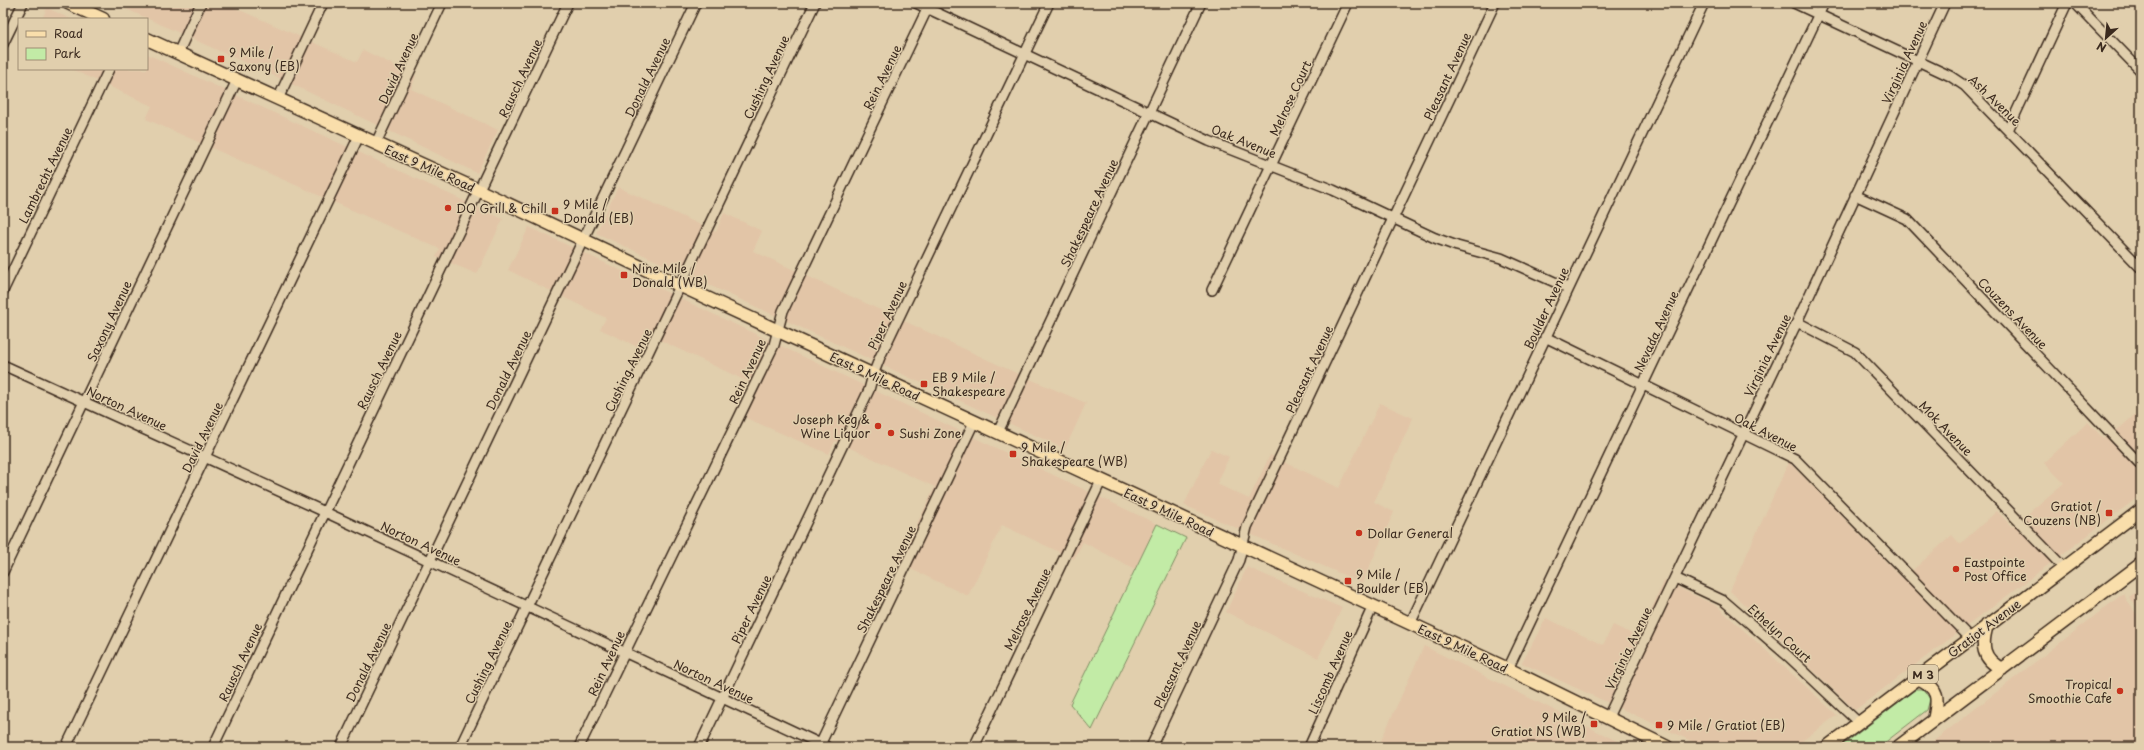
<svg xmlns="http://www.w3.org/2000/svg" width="2144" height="750" font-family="'Playpen Sans',sans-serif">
<rect width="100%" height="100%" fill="#e1cfad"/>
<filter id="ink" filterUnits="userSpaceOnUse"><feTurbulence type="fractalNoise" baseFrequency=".025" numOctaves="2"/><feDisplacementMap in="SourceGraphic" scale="8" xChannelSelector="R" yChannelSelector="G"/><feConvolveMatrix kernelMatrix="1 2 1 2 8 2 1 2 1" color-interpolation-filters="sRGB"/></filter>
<g filter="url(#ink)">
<!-- built -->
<path fill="#e2c5a7" d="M113 3H224L357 62 363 50 416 76 411 89 498 130 477 173 277 77Z
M47 8 71 19H42Z
M147 54 503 219 477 274 436 257 440 249 146 119 152 106 71 69H147Z
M618 187 716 232 724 213 762 231 753 251 1016 373 1086 403 1065 449 596 233Z
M529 227 1157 524 1135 569 1083 542 1074 559 1002 525 968 596 898 563 935 487 835 441 829 454 746 418 759 387 649 335 642 349 600 329 606 318 508 270Z
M1380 403 1413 418 1374 502 1394 512 1362 583 1184 505 1211 449 1229 457 1217 484 1249 499 1270 455 1339 488Z
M2141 409V495L1855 710 1730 591 1789 462 1903 579 1952 535 1960 544 1997 511 2012 527 2064 483 2044 463 2088 422 2103 438 2120 428Z
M1247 567 1342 608 1318 658 1226 612Z
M1664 581 1717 606 1837 715 1794 747H1704L1522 663 1546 618 1603 645 1613 625 1639 637Z
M2141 588V613L2129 597Z
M2124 593 2127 601 2141 620V747H1926Z
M1424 646 1629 747H1378Z"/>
<!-- green -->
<path fill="#c2eba6" stroke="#7e8a62" d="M1157 524 1186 538 1092 730 1070 704Z
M1916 689H1923L1930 699 1927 710 1879 747H1840Z"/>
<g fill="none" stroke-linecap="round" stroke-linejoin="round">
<!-- minor casing -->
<g stroke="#3b2a1e" stroke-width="12">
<path id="minor" d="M916 3 1209 141 1333 190 1435 238 1457 246 1501 258 1568 288
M1794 3 1950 76 1965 86 2141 268
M2075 3 2141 71
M3 44 23 3
M178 53 201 3
M278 99 323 3
M2008 130 2067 3
M376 143 442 3
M1855 195 1907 219 2141 465
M1212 290 1348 3
M3 291 109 69
M1797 322 1855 352 2064 568
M1545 337 1795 459 1970 638
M3 365 325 512 827 747
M998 432 1201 3
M3 572 237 80
M1675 578 1724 601 1789 657 1859 723
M1410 624 1704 3
M1508 669 1824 3
M1608 717 1797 322 1945 3
M66 747 359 136
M213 747 568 3
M341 747 696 3
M460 747 815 3
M579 747 774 345 783 311 930 3
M699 747 869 390 873 375 880 357 1049 3
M819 747 974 422
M974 747 1101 481
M1151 747 1239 560 1247 527 1495 3
M1309 747 1373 606"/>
</g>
<!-- major casing -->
<g stroke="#3b2a1e" stroke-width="15">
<path id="major" d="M68 3 103 19
M147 39 478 190 681 286 1291 568 1508 669 1667 747
M1987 625C1981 645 1982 659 2002 669
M1918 678C1939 688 1939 698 1934 720
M1827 747 2141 510
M1898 747 2141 564"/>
</g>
<!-- minor -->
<use href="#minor" stroke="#e1cfad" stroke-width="9"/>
<!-- major -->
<use href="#major" stroke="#f9deab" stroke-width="12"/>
</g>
</g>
<!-- markers -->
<g fill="#c8321e" stroke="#e1cfad" stroke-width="1.5">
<rect x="217" y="55" width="8" height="8" rx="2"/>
<circle cx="448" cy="208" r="4"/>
<rect x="551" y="207" width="8" height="8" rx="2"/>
<rect x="620" y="271" width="8" height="8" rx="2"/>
<rect x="920" y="380" width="8" height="8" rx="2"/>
<circle cx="878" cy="426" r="4"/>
<circle cx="891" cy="433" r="4"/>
<rect x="1009" y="450" width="8" height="8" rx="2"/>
<rect x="2105" y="509" width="8" height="8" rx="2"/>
<circle cx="1359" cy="533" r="4"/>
<circle cx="1956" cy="569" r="4"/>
<rect x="1344" y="577" width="8" height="8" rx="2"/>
<circle cx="2120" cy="691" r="4"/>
<rect x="1590" y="720" width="8" height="8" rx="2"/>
<rect x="1655" y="721" width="8" height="8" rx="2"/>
</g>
<g text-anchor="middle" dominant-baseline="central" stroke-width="3" stroke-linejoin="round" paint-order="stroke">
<!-- shield labels -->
<rect fill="#e1cfad" stroke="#6d5c49" stroke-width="1" x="1908" y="665" width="30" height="18" rx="3"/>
<g font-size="11" font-weight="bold" fill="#3b2a1e">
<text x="1923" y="674">M 3</text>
</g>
<!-- poi labels -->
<g font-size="12" fill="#3b2a1e" stroke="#e1cfad" text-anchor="start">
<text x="229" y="52">9 Mile /<tspan x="229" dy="14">Saxony (EB)</tspan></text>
<text x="563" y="204">9 Mile /<tspan x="563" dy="14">Donald (EB)</tspan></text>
<text x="456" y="208">DQ Grill &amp; Chill</text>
<text x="632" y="268">Nine Mile /<tspan x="632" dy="14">Donald (WB)</tspan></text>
<text x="932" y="377">EB 9 Mile /<tspan x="932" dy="14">Shakespeare</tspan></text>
<text x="870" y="419" text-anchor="end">Joseph Keg &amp;<tspan x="870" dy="14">Wine Liquor</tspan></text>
<text x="899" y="433">Sushi Zone</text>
<text x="1021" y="447">9 Mile /<tspan x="1021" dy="14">Shakespeare (WB)</tspan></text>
<text x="2101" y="506" text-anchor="end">Gratiot /<tspan x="2101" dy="14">Couzens (NB)</tspan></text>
<text x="1367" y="533">Dollar General</text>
<text x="1964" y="562">Eastpointe<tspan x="1964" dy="14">Post Office</tspan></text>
<text x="1356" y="574">9 Mile /<tspan x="1356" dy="14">Boulder (EB)</tspan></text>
<text x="2112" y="684" text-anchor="end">Tropical<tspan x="2112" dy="14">Smoothie Cafe</tspan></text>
<text x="1586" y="717" text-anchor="end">9 Mile /<tspan x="1586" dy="14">Gratiot NS (WB)</tspan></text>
<text x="1667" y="725">9 Mile / Gratiot (EB)</text>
</g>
<!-- street labels -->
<g font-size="12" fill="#3b2a1e" stroke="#e1cfad">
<text transform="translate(1904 62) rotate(-65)">Virginia Avenue</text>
<text transform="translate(398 68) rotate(-65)">David Avenue</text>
<text transform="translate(1447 76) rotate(-65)">Pleasant Avenue</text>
<text transform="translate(647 77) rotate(-64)">Donald Avenue</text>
<text transform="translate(766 77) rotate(-65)">Cushing Avenue</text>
<text transform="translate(882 77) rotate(-64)">Rein Avenue</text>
<text transform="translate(520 78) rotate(-65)">Rausch Avenue</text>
<text transform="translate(1290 98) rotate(-65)">Melrose Court</text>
<text transform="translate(1995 100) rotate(44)">Ash Avenue</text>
<text transform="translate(1244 141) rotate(22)">Oak Avenue</text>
<text transform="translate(430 168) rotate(24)">East 9 Mile Road</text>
<text transform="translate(45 175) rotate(-64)">Lambrecht Avenue</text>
<text transform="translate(1089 213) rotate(-65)">Shakespeare Avenue</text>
<text transform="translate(1546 308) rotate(-65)">Boulder Avenue</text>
<text transform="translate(2013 313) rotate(46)">Couzens Avenue</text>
<text transform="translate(887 315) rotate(-65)">Piper Avenue</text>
<text transform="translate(109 321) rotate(-65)">Saxony Avenue</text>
<text transform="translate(1656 331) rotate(-65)">Nevada Avenue</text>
<text transform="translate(1767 355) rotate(-64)">Virginia Avenue</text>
<text transform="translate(1309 369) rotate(-65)">Pleasant Avenue</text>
<text transform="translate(379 370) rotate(-64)">Rausch Avenue</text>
<text transform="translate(508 370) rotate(-64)">Donald Avenue</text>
<text transform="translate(628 370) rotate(-64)">Cushing Avenue</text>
<text transform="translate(747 371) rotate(-65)">Rein Avenue</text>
<text transform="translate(875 376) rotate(25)">East 9 Mile Road</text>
<text transform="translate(127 408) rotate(25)">Norton Avenue</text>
<text transform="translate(1946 428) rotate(46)">Mok Avenue</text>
<text transform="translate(1766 432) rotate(27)">Oak Avenue</text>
<text transform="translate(202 437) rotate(-64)">David Avenue</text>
<text transform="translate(1169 512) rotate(25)">East 9 Mile Road</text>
<text transform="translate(421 543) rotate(25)">Norton Avenue</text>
<text transform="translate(886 579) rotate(-64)">Shakespeare Avenue</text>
<text transform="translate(751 609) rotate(-64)">Piper Avenue</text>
<text transform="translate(1027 609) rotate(-64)">Melrose Avenue</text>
<text transform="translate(1984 628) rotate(-37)">Gratiot Avenue</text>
<text transform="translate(1780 633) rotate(42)">Ethelyn Court</text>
<text transform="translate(1463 648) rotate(25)">East 9 Mile Road</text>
<text transform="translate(1628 648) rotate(-64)">Virginia Avenue</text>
<text transform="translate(240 662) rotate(-65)">Rausch Avenue</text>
<text transform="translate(368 662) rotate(-64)">Donald Avenue</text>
<text transform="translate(488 662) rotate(-64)">Cushing Avenue</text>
<text transform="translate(606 663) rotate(-65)">Rein Avenue</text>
<text transform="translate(1177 664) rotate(-65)">Pleasant Avenue</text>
<text transform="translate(1330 672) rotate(-66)">Liscomb Avenue</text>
<text transform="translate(714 681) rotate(25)">Norton Avenue</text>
</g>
</g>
<!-- margin -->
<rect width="2144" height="750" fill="none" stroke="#e1cfad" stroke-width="16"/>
<rect x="8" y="8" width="2128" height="734" fill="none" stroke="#3b2a1e" stroke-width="1.5" filter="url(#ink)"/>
<!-- legend -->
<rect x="18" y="18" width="130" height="52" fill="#e1cfad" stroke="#9f8d74"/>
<rect x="26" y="31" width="20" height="6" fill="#f9deab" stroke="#9f8d74"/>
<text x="54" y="38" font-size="12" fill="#3b2a1e">Road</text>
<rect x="26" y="48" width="20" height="12" fill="#c2eba6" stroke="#9f8d74"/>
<text x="54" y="58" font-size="12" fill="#3b2a1e">Park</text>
<!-- north arrow -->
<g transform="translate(2106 38) rotate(207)" stroke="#e1cfad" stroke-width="3" paint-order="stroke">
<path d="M0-3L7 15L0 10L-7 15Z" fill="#3b2a1e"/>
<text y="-6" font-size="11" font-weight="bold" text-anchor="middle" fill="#3b2a1e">N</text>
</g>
</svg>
